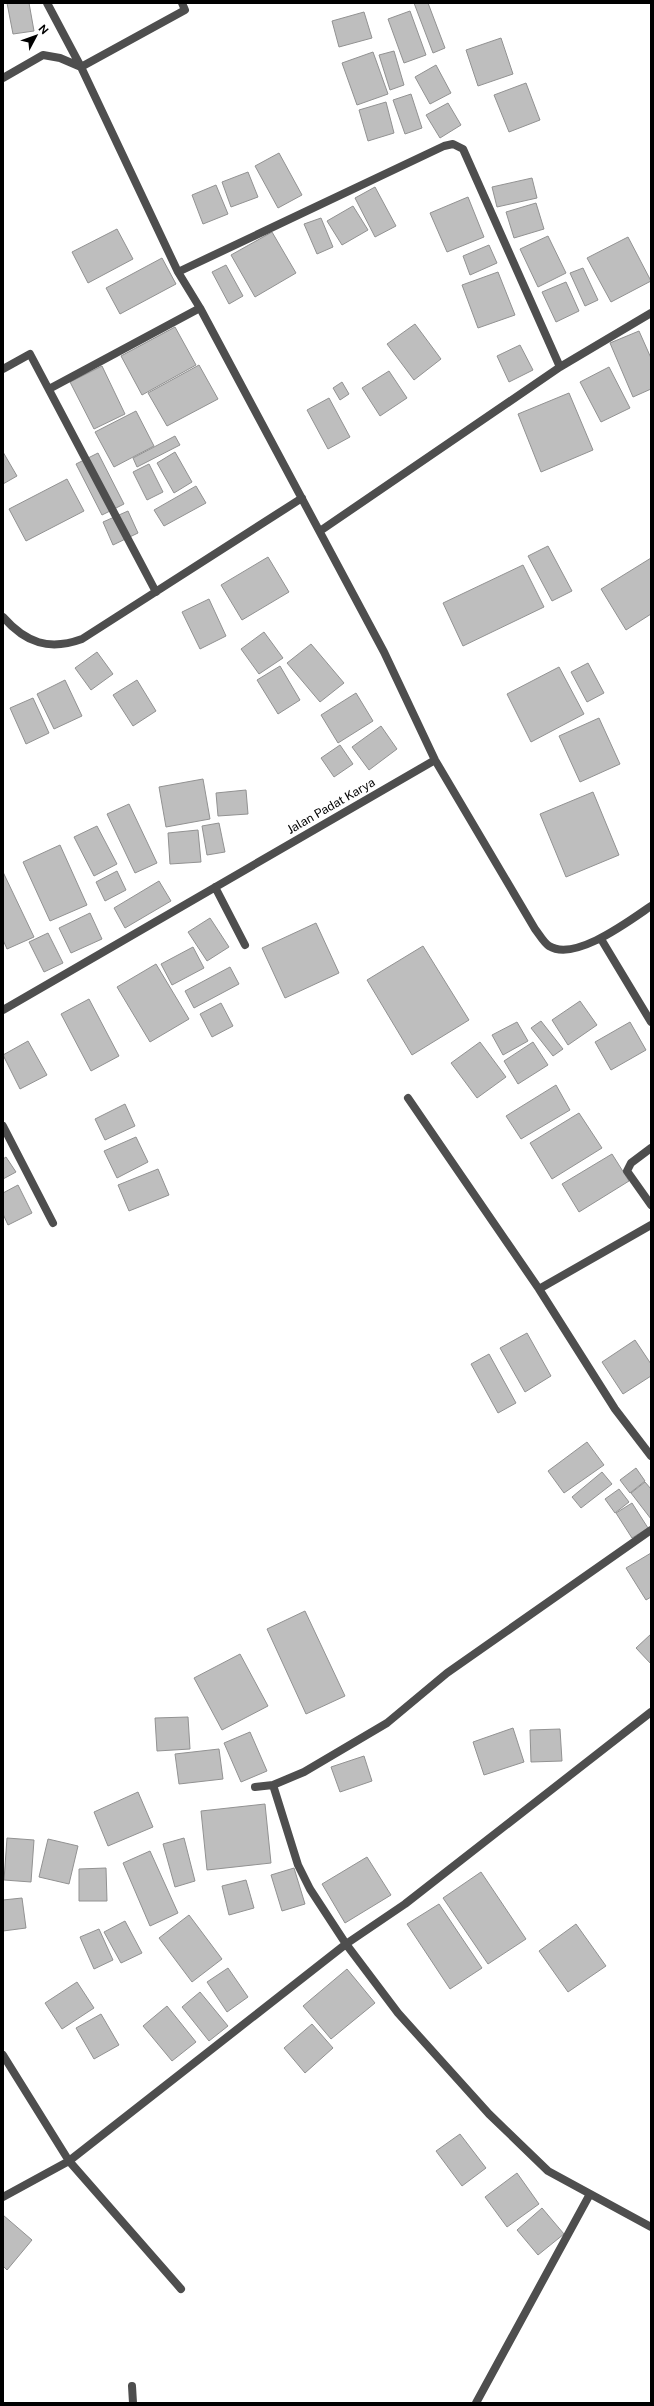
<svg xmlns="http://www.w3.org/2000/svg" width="654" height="2406" font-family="'Public Sans',sans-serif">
<rect width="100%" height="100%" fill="#fff"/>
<!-- building -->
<path fill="#bebebe" stroke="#929292" d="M7 3H29L34 31 13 34Z
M414 3H428L445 48 433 53Z
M410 11 426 55 404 63 388 19Z
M364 12 372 38 339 47 332 21Z
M501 38 513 74 478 86 466 50Z
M394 51 404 85 390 90 379 55Z
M373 52 388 94 357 105 342 63Z
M436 65 451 93 430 104 415 77Z
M526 83 540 120 509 132 494 95Z
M411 94 422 128 405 134 393 100Z
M386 102 394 133 368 141 359 110Z
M448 103 461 125 440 138 426 115Z
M279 153 302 195 278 208 255 166Z
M248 172 258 197 231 207 222 182Z
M532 178 537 198 497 207 492 187Z
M216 185 228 214 203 224 192 195Z
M375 187 396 226 375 237 355 198Z
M468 197 484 237 447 252 430 213Z
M536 203 544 229 514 238 506 212Z
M353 206 368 230 342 245 327 221Z
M321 218 333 247 317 254 304 224Z
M117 229 133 259 88 283 72 252Z
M272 232 296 273 255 297 231 255Z
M548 236 566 273 538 287 520 249Z
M628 237 651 281 611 302 587 258Z
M489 245 497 263 470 275 463 256Z
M162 258 176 284 120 314 106 288Z
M226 265 243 296 229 304 212 272Z
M583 268 598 300 585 306 570 273Z
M498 272 515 315 478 328 462 285Z
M566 282 579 311 556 322 542 292Z
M415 324 441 359 414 380 387 344Z
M175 327 196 365 142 395 121 356Z
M639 331 651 358V389L633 397 610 343Z
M520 345 533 370 509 382 497 356Z
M199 365 218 399 167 426 148 393Z
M102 366 125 414 94 429 70 382Z
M609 367 630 408 601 422 580 382Z
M389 371 407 398 380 416 362 388Z
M342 382 349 394 340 400 333 388Z
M569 393 593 450 541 472 518 414Z
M329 398 350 437 328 449 307 410Z
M136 411 154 446 114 467 95 432Z
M175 436 180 445 137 467 133 458Z
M3 452 17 476 3 484Z
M175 452 192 482 174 493 157 463Z
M98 453 124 504 102 515 76 464Z
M149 464 163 492 147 500 133 472Z
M67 479 84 511 26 541 9 509Z
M196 486 206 503 164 526 154 510Z
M128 511 138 533 113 545 103 522Z
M548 546 572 591 552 601 528 556Z
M268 557 289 592 242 620 221 585Z
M651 558V614L626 630 601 589Z
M523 565 544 607 463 646 443 603Z
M209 599 226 636 200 649 182 612Z
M264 632 283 658 259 674 241 649Z
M311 644 344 683 320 702 287 663Z
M97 652 113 674 91 690 75 668Z
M588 663 604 693 587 702 571 672Z
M280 666 300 700 278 714 257 680Z
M559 667 584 714 531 742 507 694Z
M65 680 82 716 54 729 37 694Z
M137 680 156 711 133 726 113 695Z
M356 693 373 721 338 743 321 715Z
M33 698 49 733 26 744 10 708Z
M599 718 620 764 580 782 559 736Z
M381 726 397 749 369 770 352 747Z
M340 745 353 764 334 777 321 758Z
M203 779 210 819 166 827 159 787Z
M246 790 248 814 218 816 216 793Z
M593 792 619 855 566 877 540 814Z
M129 804 157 863 135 873 107 814Z
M219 823 225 852 207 855 202 826Z
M97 826 117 864 94 876 74 837Z
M198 830 201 862 170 864 168 833Z
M60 845 87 905 50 921 23 862Z
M117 871 126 890 105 901 96 882Z
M3 872 34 937 7 949 3 940Z
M159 881 171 901 125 928 114 908Z
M90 913 102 939 71 953 59 928Z
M210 918 229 947 207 961 188 932Z
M316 923 339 973 285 998 262 948Z
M48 933 63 963 44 972 29 942Z
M423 946 469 1020 412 1055 367 980Z
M193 947 204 968 172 985 161 964Z
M156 964 189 1019 150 1042 117 987Z
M230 967 239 984 194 1008 185 991Z
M89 999 119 1056 91 1071 61 1014Z
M580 1001 597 1025 568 1045 552 1020Z
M221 1003 233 1026 212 1037 200 1014Z
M541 1021 563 1049 553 1056 531 1028Z
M517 1022 528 1041 503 1055 492 1035Z
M630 1022 646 1050 611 1070 595 1042Z
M28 1041 47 1075 20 1089 3 1055Z
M480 1042 506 1077 477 1098 451 1063Z
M533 1042 548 1065 518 1084 504 1061Z
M556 1085 570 1110 521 1139 506 1116Z
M125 1104 135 1126 105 1140 95 1119Z
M579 1113 602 1148 552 1179 530 1143Z
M136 1137 148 1162 117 1178 104 1151Z
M612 1154 629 1181 579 1212 562 1184Z
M6 1157 16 1172 3 1179V1159Z
M158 1169 169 1195 129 1211 118 1185Z
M18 1185 32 1213 8 1225 3 1214V1193Z
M527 1333 551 1376 525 1392 500 1348Z
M635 1340 651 1364V1376L623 1394 602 1362Z
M489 1354 516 1403 498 1413 471 1364Z
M587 1442 604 1465 564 1493 548 1471Z
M636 1468 645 1481 630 1493 620 1480Z
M602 1472 612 1484 581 1508 572 1497Z
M645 1482 651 1489V1519L631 1493Z
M619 1489 629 1502 615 1513 605 1499Z
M632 1503 648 1528 632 1538 616 1513Z
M651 1553V1597L646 1600 626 1568Z
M305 1611 345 1696 306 1714 267 1629Z
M651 1634V1664L636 1648Z
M240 1654 268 1706 222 1730 194 1678Z
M188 1717 190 1749 157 1751 155 1718Z
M513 1728 524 1762 484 1775 473 1742Z
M560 1729 562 1761 531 1762 530 1730Z
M250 1732 267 1771 241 1782 224 1743Z
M219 1749 223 1779 179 1784 175 1754Z
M364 1756 372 1781 340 1792 331 1767Z
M138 1792 153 1827 108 1846 94 1812Z
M265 1804 271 1863 207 1870 201 1811Z
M7 1838 34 1840 31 1882 4 1880Z
M184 1838 195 1881 175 1887 163 1844Z
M48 1839 78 1846 69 1884 39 1877Z
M150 1851 178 1913 150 1926 123 1863Z
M367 1857 391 1895 345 1923 322 1884Z
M106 1868 107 1901H79V1869Z
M294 1868 305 1904 282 1911 271 1875Z
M481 1872 526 1939 488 1964 443 1898Z
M246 1880 254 1908 229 1915 222 1886Z
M22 1898 26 1928 3 1931V1900Z
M439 1904 482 1968 450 1989 407 1924Z
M189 1915 222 1959 192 1982 159 1938Z
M125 1921 142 1953 121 1963 104 1932Z
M576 1924 606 1966 568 1992 539 1951Z
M99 1929 113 1960 94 1969 80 1937Z
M228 1968 248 1997 227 2012 207 1982Z
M347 1969 375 2003 331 2039 303 2006Z
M77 1982 94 2008 62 2029 45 2003Z
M200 1992 228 2026 209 2041 182 2007Z
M167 2006 196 2042 172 2061 143 2026Z
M101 2014 119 2045 94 2059 76 2028Z
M312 2024 333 2048 305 2073 284 2048Z
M460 2134 486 2168 462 2186 436 2151Z
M517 2173 539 2204 507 2227 485 2197Z
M542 2208 564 2234 538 2255 517 2230Z
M3 2215 32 2240 7 2270 3 2266Z"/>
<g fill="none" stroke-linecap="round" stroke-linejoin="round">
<!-- minor -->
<path stroke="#4e4e4e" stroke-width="8" d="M47 3 81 67 185 10 182 3
M3 78 43 55 60 58 81 67 178 272 200 308 384 652 435 760 535 929C539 934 544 943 549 946 575 962 629 921 651 906
M178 272 444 146 453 144 463 149 560 367
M3 369 30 354 156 592
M49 389 200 308
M320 531 560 367 651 313
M3 617C26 643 49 651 82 639L302 498
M215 887 245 945
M601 939 651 1022
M3 1010 435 760
M408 1098 539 1289 615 1409 651 1456
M3 1126 53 1223
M651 1148 631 1163 627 1171 651 1205
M539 1289 651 1225
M651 1712 405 1904 346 1944 398 2013 489 2114 548 2171 651 2227
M255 1787 273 1785 304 1772 387 1723 447 1673 651 1530
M3 2055 69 2161 181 2289
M3 2197 69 2161 346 1944 310 1889 298 1865 273 1785
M132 2386 133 2403
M476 2403 590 2194"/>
</g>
<g text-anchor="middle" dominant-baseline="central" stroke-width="3.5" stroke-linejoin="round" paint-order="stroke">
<!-- street labels -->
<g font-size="12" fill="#000" stroke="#fff">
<text transform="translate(331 806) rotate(-30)">Jalan Padat Karya</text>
</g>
</g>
<!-- border -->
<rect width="654" height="2406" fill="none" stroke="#000000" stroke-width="8"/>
<!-- north arrow -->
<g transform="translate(36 36) rotate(49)" stroke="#ffffff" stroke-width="3" paint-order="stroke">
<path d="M0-3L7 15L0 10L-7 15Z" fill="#000000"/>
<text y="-6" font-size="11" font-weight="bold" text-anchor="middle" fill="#000000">N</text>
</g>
</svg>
